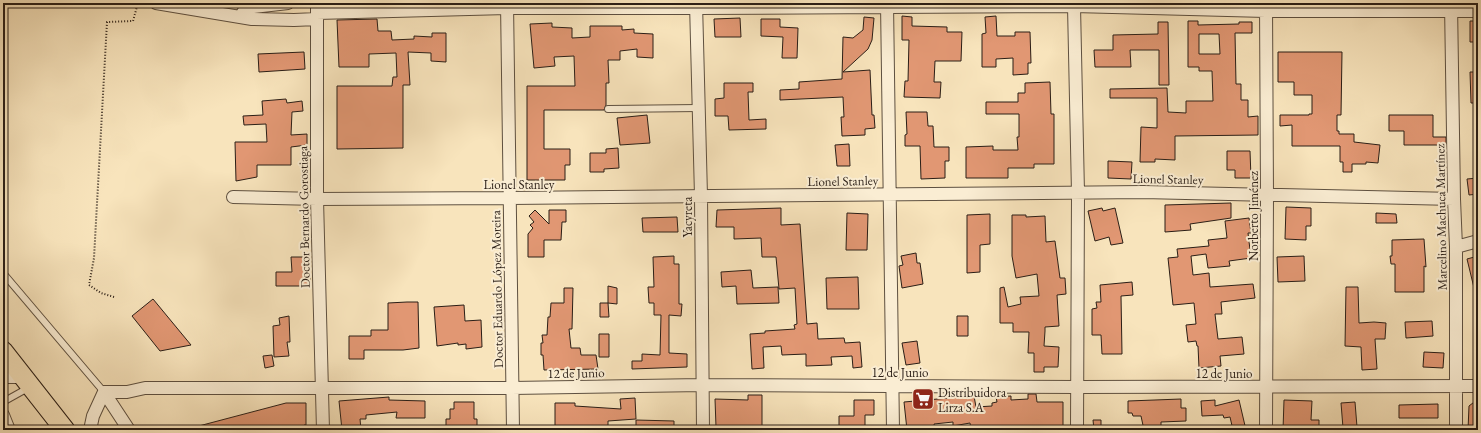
<svg xmlns="http://www.w3.org/2000/svg" width="1481" height="433" font-family="'EB Garamond',serif">
<rect width="100%" height="100%" fill="#f8e4bc"/>
<filter id="stains"><feTurbulence type="fractalNoise" baseFrequency=".005" numOctaves="4"/><feColorMatrix values="0 0 0 0 .2 0 0 0 0 .09 0 0 0 0 .02 0 0 0 .5 -.17"/></filter>
<radialGradient id="worn" r=".72"><stop offset=".6" stop-color="#630" stop-opacity="0"/><stop offset="1" stop-color="#630" stop-opacity=".3"/></radialGradient>
<!-- building -->
<path fill="#e19773" stroke="#2a1e16" fill-rule="evenodd" d="M902 16 912 17V26L947 27V32H962L961 61H935L934 82H941L940 98 904 97 905 81H908L909 40H902Z
M996 16 997 36H1015V32H1030L1031 63H1028V74L1013 75V58L996 59V67H982V34L986 33 985 17Z
M864 17 874 18 872 40 868 49 843 72 870 70 872 115H874L875 128 865 129V135L842 136 841 117H844L843 97 780 100V90L799 89V82L842 79 843 37 853 38 863 30Z
M740 18 741 37H715L714 19Z
M377 19 378 31H391L392 40 414 39V36L432 37V33H446V62L431 61V53L408 52 410 85H403V148L337 149V86H392L393 77H397L396 53 369 54V67H339L337 20Z
M761 19H780V27L798 28 797 58H782L783 37 761 36Z
M1188 21H1198V25L1239 24V22H1252V33H1235L1236 84H1241V100H1248V117L1258 116V135L1175 136V160L1155 159V162H1140L1141 127 1157 128V98H1110V89L1167 88 1168 112 1186 113V101H1213L1212 71H1199V67H1188ZM1199 34H1219L1220 54H1199Z
M1470 21H1478V42H1470Z
M1158 22H1168L1169 85H1159V50H1130L1131 67H1095L1094 50H1113V35L1158 34Z
M552 23V27L572 28V38L590 37V26H622V30L634 29V33L653 34V58L637 57V49L620 51V60H608L609 83H606V105L604 110H544V149H570V165H565V180H527V86H575L574 56 554 57 555 66 534 68 530 24Z
M304 52 305 69 259 72 258 54Z
M1278 52H1342L1341 115H1337V131H1339V134H1354V142L1380 145 1378 163 1366 162V164H1352V172H1343V162H1340V146H1292V125L1280 126V115H1309V114H1312V95H1294V82H1278Z
M1470 72H1478V103H1471Z
M1050 82 1051 114H1054V164H1034V168H1008V178H966V147L993 146V150H1018L1017 137H1019V114H986V102H1018V93H1025V83Z
M724 83H753V92H748L749 120 766 119V129L729 130 728 116H715V99L724 98Z
M286 99 287 103 302 101 303 111 292 112 291 135 307 134V145L291 147V165H257V177L236 181 235 142H267L266 124 244 125 243 116 263 115 262 101Z
M906 112H927L928 126H933L934 147H949V161H945V178L921 179 920 146H905V135L907 134Z
M647 115 650 143 620 145 617 118Z
M1389 115H1433V137H1446V145H1404V131H1389Z
M849 144 850 166H837L835 145Z
M618 148 619 168 604 169V172H590V153H606V149Z
M1227 151H1250L1251 178H1235V170H1227Z
M1108 161 1132 162 1131 179 1108 178Z
M1478 178V194L1469 195 1467 179Z
M1231 203V218L1190 224 1191 230 1165 232V205Z
M1286 207 1311 208V226H1306V240L1285 239Z
M781 208V225L800 224 807 324 817 323 818 339 844 338 845 343 860 342 862 367 853 368 852 356 831 357 832 365 806 366V354L782 355 781 346 763 347 764 368 752 369 750 334 765 333V331L795 329 794 325 797 324 795 288 779 289 776 257H762L761 238 734 239V227H716L717 210Z
M1102 208 1103 211 1115 208 1123 243 1111 245 1109 237 1095 241 1088 211Z
M535 210 549 224V210H566V222H562L561 240H544V257H528V234L533 228 530 225 534 222 529 216Z
M847 213 868 214 867 250H846Z
M1376 213 1396 214 1397 223H1376Z
M990 214V244L980 245V272L967 273V215Z
M1012 215H1026V217L1045 216 1046 242 1055 241 1060 278H1065L1066 294 1057 295 1059 326 1045 327V331L1044 346 1059 347 1058 367H1044V372H1034V353H1028L1029 332H1013V323H1000V288L1004 287 1008 307 1021 304 1020 297 1039 296 1037 274 1016 278 1012 256Z
M677 217 678 232H643L642 218Z
M1249 218 1251 233H1248L1251 258 1229 261 1230 266 1208 268 1206 254 1191 256 1193 275 1209 273 1210 287 1253 284 1255 298 1221 302 1222 314H1215L1218 339 1242 337 1244 354 1220 356 1221 366 1199 368 1198 346H1197L1196 341 1188 342 1186 325 1196 324 1194 303 1173 305 1168 258 1178 257 1177 249 1209 246 1208 240 1227 238 1225 221Z
M1424 239 1426 267 1424 266V292H1395V264H1391L1390 256H1392V240Z
M916 253 917 263H920L923 284 902 288 899 266 903 265 901 256Z
M674 256V264H679V304H682L681 316 669 315V353L687 354V367L632 369V361H642V354L660 355 661 315H654V303H649L648 287H654L653 257Z
M1304 256 1305 281 1278 282 1277 257Z
M1478 256V291L1475 292 1467 259Z
M291 257H308V274H310V286H276V272H292Z
M751 270 753 288 778 287 779 303 737 304 736 286 722 287 721 272Z
M858 277 859 309H827L826 278Z
M1132 282 1133 295 1121 296 1122 354H1102L1101 335H1092V309L1097 308 1096 302H1101L1100 285Z
M608 286 617 288V304L608 303Z
M1346 287H1358L1359 323 1374 322 1386 323 1385 339H1375L1377 369 1362 370 1361 347 1345 346Z
M564 288H573L572 329H569L571 348H580L581 355H596L598 369 544 370 543 355H541V343H543L542 335H547L548 317H550L551 303H564Z
M153 299 191 345 160 351 132 316Z
M407 302H418L419 348 403 350H364V359H349V336H371V330H388V303Z
M600 303H608L609 317H600Z
M464 305 465 321 481 320 482 347 466 349V344L458 345V343L437 346 434 307Z
M289 316 290 342H287L289 356 274 357 273 326 280 325 279 318Z
M957 316H968V336H957Z
M1432 321 1433 336 1406 338 1405 322Z
M599 334H609V357H599Z
M917 341 920 363 906 365 902 343Z
M1424 352 1444 353 1443 368 1423 367Z
M272 355 274 366 265 368 263 356Z
M953 394H965V397L974 396 976 407 992 406V403L997 402 996 397 1011 396V400L1028 399V394H1036L1037 402H1063V426H1054L1055 430H1046V426L1025 427V430H971L970 423 953 426V422L934 424 935 430H907L904 402 949 398 948 395Z
M748 395H762V430H748V427H716L715 399 748 400Z
M389 397V400L425 401V418H396L397 412 366 415V419H360L361 430H342L339 401Z
M635 398 636 419 608 421V430H555V403H575V406L621 409 620 399Z
M1181 399V408H1186V421L1161 422V430H1144L1141 416H1133L1132 413H1128V401Z
M1478 399V430H1468L1469 406Z
M854 400H874V415H865V430H839V416H854Z
M1215 400V406L1239 400 1246 430H1233L1230 417 1224 418 1223 415 1202 416 1201 401Z
M1284 400 1312 401 1311 420H1319V430H1283Z
M454 402H474V419H477V430H446V419H450V409H454Z
M1355 402 1357 427 1343 428 1341 403Z
M286 403H306V425H304V430H195V427Z
M1438 404V418H1399V405Z
M636 420 674 421V430H636Z
M1093 420H1101V430H1094Z"/>
<g fill="none" stroke-linecap="round" stroke-linejoin="round">
<!-- lane casing -->
<g stroke="#5e5040" stroke-width="8">
<path id="lane" d="M608 109 699 108
M3 273 104 392
M3 402 28 388"/>
</g>
<!-- street casing -->
<g stroke="#5e5040" stroke-width="14">
<path id="street" d="M156 3 252 19 294 20 317 19
M317 3V199L323 430
M507 3 513 430
M696 3 701 196 703 430
M887 3 893 430
M1266 3 1267 196 1266 430
M1451 3 1454 199 1456 247V430
M1074 6 1078 193 1077 430
M317 13 507 8H696L1074 6 1266 11H1478
M240 17 246 8 288 3
M233 197 317 199 510 198 1143 192 1454 199
M1456 247 1478 241
M3 377H24
M104 392 129 430
M3 415 9 430
M90 430 93 416 104 392H127L145 388H512L702 385 1078 387 1478 386"/>
</g>
<!-- primary casing -->
<g stroke="#2a1e16" stroke-width="21">
<path id="primary" d="M3 351 65 430"/>
</g>
<!-- path -->
<path stroke="#2a1e16" stroke-width="2" stroke-dasharray="1 2" stroke-linecap="butt" d="M114 297 101 293 89 285 94 258 107 22 133 21 138 3"/>
<!-- lane -->
<use href="#lane" stroke="#faedd3" stroke-width="6"/>
<!-- street -->
<use href="#street" stroke="#faedd3" stroke-width="12"/>
<!-- primary -->
<use href="#primary" stroke="#f8e4bc" stroke-width="19"/>
</g>
<!-- icons -->
<defs>
<g id="supermarket-square" transform="scale(1.15)"><rect x="-9" y="-9" width="18" height="18" rx="4" fill="#8f2418" stroke="#faedd3"/><path d="M-6-5.5h2.5l.6 2H6L4.5 2H-2.5L-4.4-4H-6ZM-1.5 3.2a1.3 1.3 0 1 0 .1 0ZM3 3.2a1.3 1.3 0 1 0 .1 0Z" fill="#fff"/></g>
</defs>
<g fill-rule="evenodd">
<use href="#supermarket-square" x="923" y="399"/>
</g>
<g text-anchor="middle" dominant-baseline="central" stroke-width="4" stroke-linejoin="round" paint-order="stroke">
<!-- street labels -->
<g font-size="13" fill="#2a1e16" stroke="#faedd3">
<text transform="translate(1168 179) rotate(1)">Lionel Stanley</text>
<text transform="translate(843 181) rotate(-1)">Lionel Stanley</text>
<text x="519" y="184">Lionel Stanley</text>
<text transform="translate(1253 216) rotate(-90)">Norberto Jiménez</text>
<text transform="translate(304 217) rotate(-91)">Doctor Bernardo Gorostiaga</text>
<text transform="translate(687 217) rotate(-90)">Yacyreta</text>
<text transform="translate(1441 217) rotate(-91)">Marcelino Machuca Martínez</text>
<text transform="translate(497 289) rotate(-91)">Doctor Eduardo López Moreira</text>
<text x="900" y="372">12 de Junio</text>
<text transform="translate(576 373) rotate(-1)">12 de Junio</text>
<text x="1224" y="373">12 de Junio</text>
</g>
<!-- poi labels -->
<g font-size="13" fill="#2a1e16" stroke="#faedd3" text-anchor="start">
<text x="938" y="392">Distribuidora<tspan x="938" dy="15">Lirza S.A</tspan></text>
</g>
</g>
<!-- margin -->
<rect width="1481" height="433" fill="none" stroke="#f8e4bc" stroke-width="16"/>
<rect x="4" y="4" width="1473" height="425" fill="none" stroke="#2a1e16" stroke-width="2"/>
<rect x="8" y="8" width="1465" height="417" fill="none" stroke="#2a1e16"/>
<rect width="100%" height="100%" filter="url(#stains)"/>
<rect width="100%" height="100%" fill="url(#worn)"/>
</svg>
